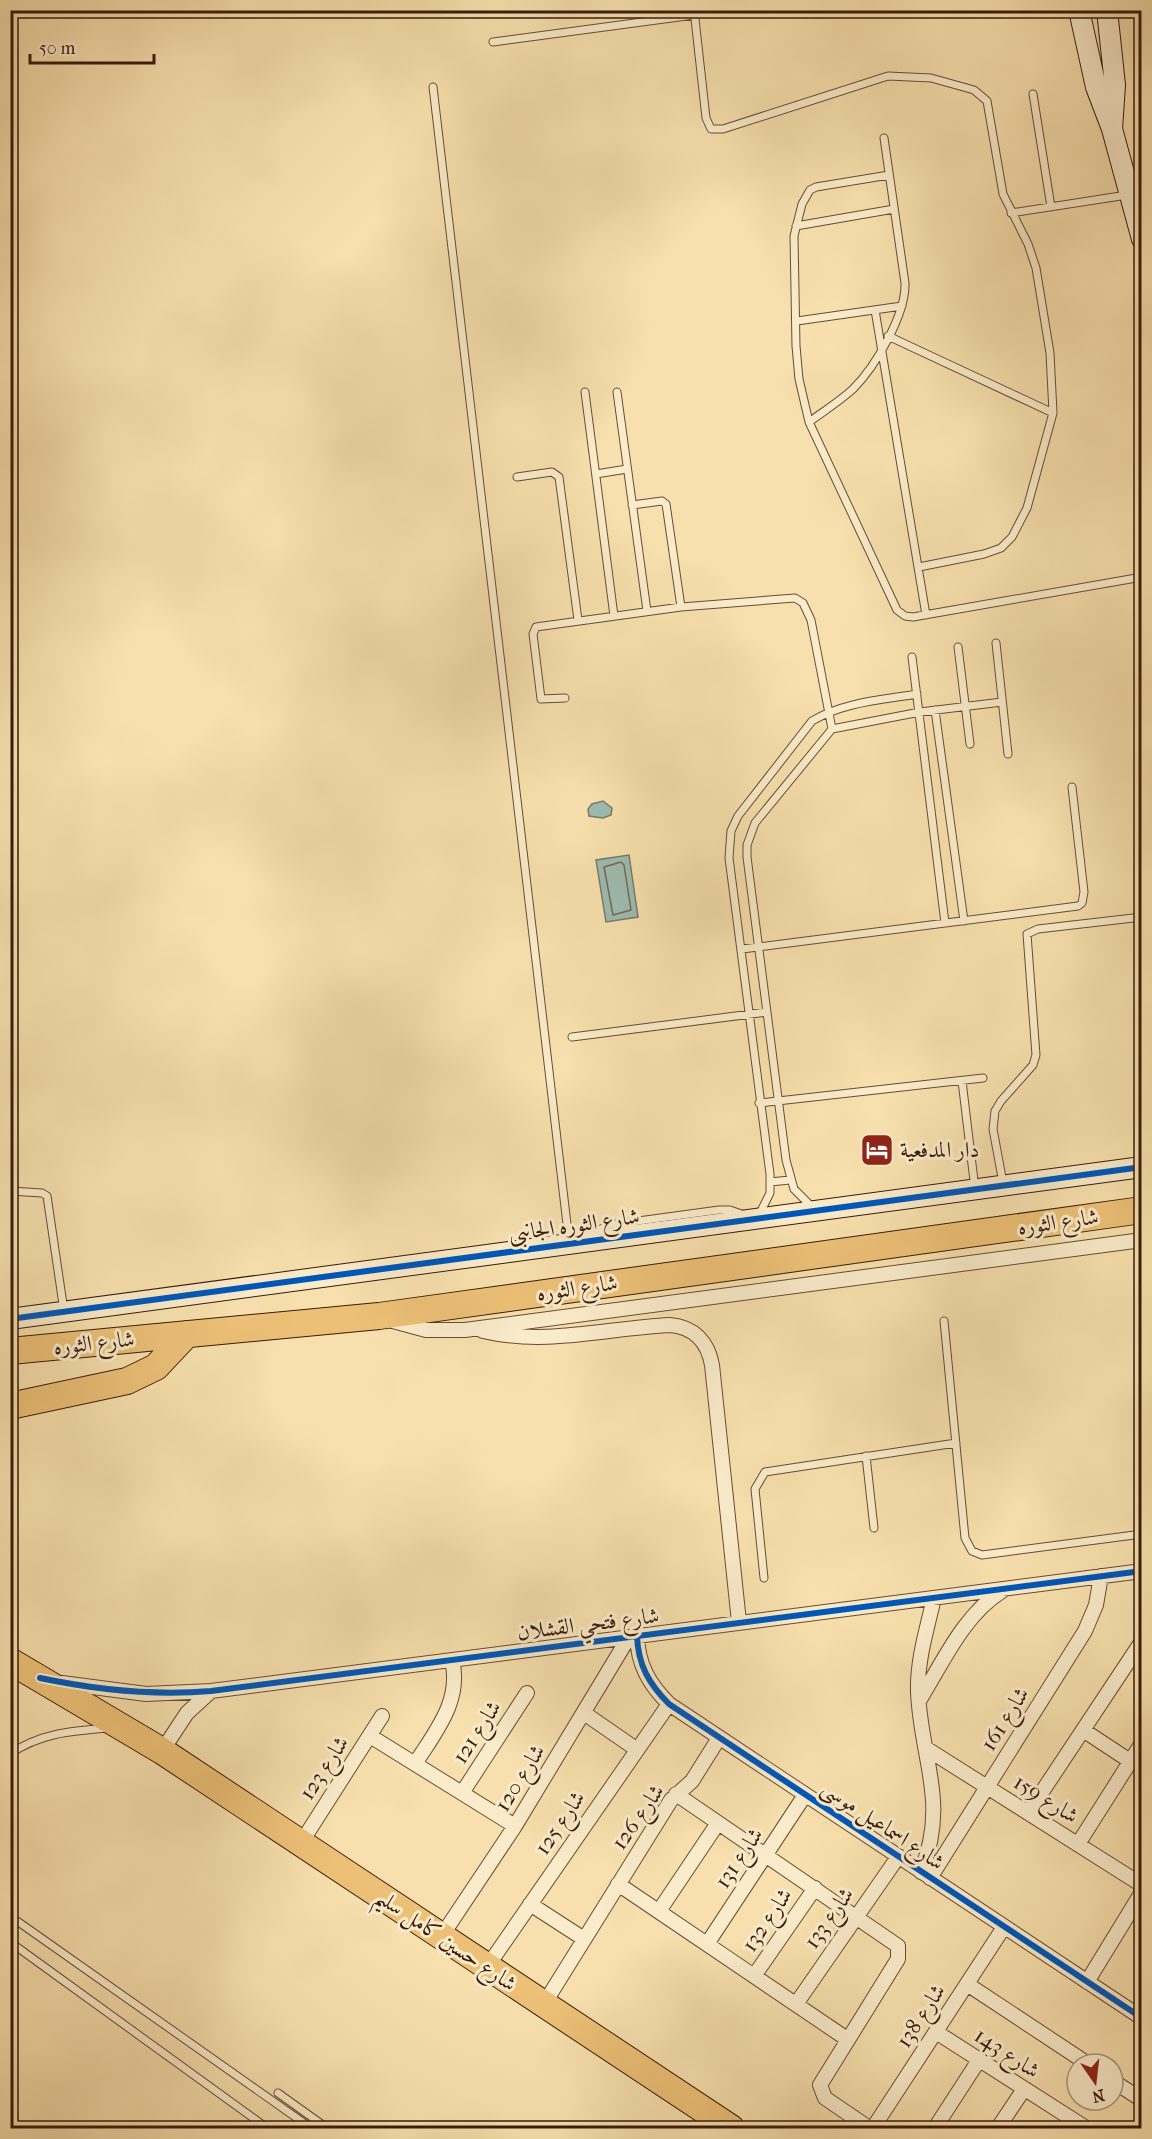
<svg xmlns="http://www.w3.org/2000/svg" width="1152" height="2139" font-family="'IM FELL French Canon',Amiri,serif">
<rect width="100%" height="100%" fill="#f7e0ad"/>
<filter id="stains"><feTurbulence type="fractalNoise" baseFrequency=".00333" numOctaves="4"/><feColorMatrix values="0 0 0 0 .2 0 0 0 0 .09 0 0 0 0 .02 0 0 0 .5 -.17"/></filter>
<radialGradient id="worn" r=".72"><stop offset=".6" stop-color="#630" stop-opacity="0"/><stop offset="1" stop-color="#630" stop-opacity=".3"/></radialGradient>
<!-- water -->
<path fill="#9ebcb0" stroke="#767b6e" stroke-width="1.5" d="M603 801 612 808 611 815 603 818 589 816 588 809 592 804Z
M629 855 638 917 606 922 596 860Z"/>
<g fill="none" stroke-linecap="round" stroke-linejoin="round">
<!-- shore -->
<path stroke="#6c6b5e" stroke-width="1.5" d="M621 862 624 865 631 910 613 915 604 867Z"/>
<!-- lane casing -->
<g stroke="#684c34" stroke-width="9">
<path id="lane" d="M694 10 706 118 711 129H723L888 76 931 78 974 90 987 101 1003 194 1028 244 1036 268 1050 353 1053 413 1027 508 1012 537 1001 548 984 554 919 567
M493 42 694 15
M433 87 569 1241
M1033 94 1051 207
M889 175 816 187 810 190 802 204 794 236 796 346 799 379 809 422 897 610 905 616 913 617 1142 577
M1011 213 1127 195
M796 226 894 209
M875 310 926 615
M797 321 902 306
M888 336 1053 413
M585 392 614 616
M617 392 647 611
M809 422C824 411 840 401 853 389 876 366 906 314 905 283L884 138
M596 474 627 469
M517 477 552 472 559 477 578 620
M632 505 662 501 666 504 681 607
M10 639H13
M996 643 1008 754
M958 647 970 744
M912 657 945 923
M565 698 541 699 533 634 536 627 681 607 795 598 803 603 811 620 832 729
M935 710 964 921
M742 949 1078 906 1082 903 1084 892 1072 787
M572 1037 767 1012
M962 1081 975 1189
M759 1103 983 1078
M770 1182 790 1180
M1003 1183 993 1129 995 1111 1001 1101 1033 1065 1036 1055 1027 934 1038 929 1142 917
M10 1191 42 1193 47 1196 64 1311
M811 1206 794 1189 786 1160 747 857V845L755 823 832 729 920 712 1002 702
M759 1215 770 1193V1174L729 858 731 831 738 816 812 721C843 702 882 700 917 694
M591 1234 609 1225 719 1210H730L744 1215
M944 1321 965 1538 972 1551 982 1555 1142 1534
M866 1456 874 1528
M764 1578 755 1489 765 1472 956 1443
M10 1754C40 1733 72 1731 108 1728
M10 1916 311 2128
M10 1942 267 2128
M278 2093 327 2128"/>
</g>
<!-- street casing -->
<g stroke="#684c34" stroke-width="16">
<path id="street" d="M389 1320 426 1330H465L1142 1240
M483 1331C546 1346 607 1328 670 1325 694 1327 708 1342 712 1365L739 1622
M637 1636C638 1665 649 1684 669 1704L1142 2018
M62 1683 146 1694 211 1691 1142 1571
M919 1701C942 1664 964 1614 1002 1591
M584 1713 636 1749
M1083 1730 1130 1761
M370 1736 515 1826
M927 1749 1142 1885
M162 1751 187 1713 211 1691
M415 1764C435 1732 462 1701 452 1660
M462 1793 527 1693
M676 1794 898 1946V1959L820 2085 825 2098 869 2128
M1028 1813 1142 1641
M301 1843 382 1716
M1078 1844 1142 1743
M921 1872C949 1801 921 1761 918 1692 917 1660 927 1629 934 1598
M930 1878 1085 1631 1096 1605 1101 1576
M618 1884 847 2039
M530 1904 584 1939
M659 1911 718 1823
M441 1937 515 1826 629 1637
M707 1944 805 1795
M487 1967 669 1704
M754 1976 815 1888
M1087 1982 1142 1892
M967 1984 1088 2064
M544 2004 671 1800 692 1781 719 1738
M796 2004 898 1857
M936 2032 1086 2128
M1113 2081 1142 2100
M873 2128 1004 1927
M935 2128 979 2060
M998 2128 1024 2089"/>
</g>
<!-- secondary casing -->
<g stroke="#391a0c" stroke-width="22">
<path id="secondary" d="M1079 10 1096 87 1112 129 1142 239
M1107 10 1115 85 1112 129
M10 1319 1142 1167"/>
</g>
<!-- highway casing -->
<g stroke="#391a0c" stroke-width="28">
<path id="highway" d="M10 1351 379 1316 1142 1210
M10 1406 127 1381 156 1367 187 1334
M10 1661 162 1751 731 2128"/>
</g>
<!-- lane -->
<use href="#lane" stroke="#faebca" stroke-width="7"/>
<!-- street -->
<use href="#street" stroke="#faebca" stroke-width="14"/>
<!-- secondary -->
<use href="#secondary" stroke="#faebca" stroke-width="20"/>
<!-- highway -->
<use href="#highway" stroke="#ecc076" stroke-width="26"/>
<!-- cycleway casing -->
<g stroke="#faebca" stroke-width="10">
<path id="cycleway" d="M10 1319 1142 1167
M637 1636C638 1665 649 1684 669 1704L1142 2018
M40 1678C97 1690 152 1696 211 1691L1142 1571"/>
</g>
<!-- cycleway -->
<use href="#cycleway" stroke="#0057b8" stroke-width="6"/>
</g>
<!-- icons -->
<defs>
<g id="hotel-square" transform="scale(1.725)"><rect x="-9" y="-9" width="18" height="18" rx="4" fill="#8f2418" stroke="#faebca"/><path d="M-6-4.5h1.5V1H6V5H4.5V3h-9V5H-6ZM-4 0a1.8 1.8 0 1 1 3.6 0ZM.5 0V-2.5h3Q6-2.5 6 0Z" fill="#fff"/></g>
</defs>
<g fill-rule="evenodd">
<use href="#hotel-square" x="877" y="1150"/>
</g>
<g text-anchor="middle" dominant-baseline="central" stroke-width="6" stroke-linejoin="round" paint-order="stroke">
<!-- poi labels -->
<g font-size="22" fill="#391a0c" stroke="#faebca" text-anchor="start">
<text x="900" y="1150">دار المدفعية</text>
</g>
<!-- street labels -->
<g font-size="22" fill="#391a0c" stroke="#faebca">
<text transform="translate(1058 1222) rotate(-8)">شارع الثوره</text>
<text transform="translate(574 1225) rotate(-8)">شارع الثوره الجانبى</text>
<text transform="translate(577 1288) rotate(-8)">شارع الثوره</text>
<text transform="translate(94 1343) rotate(-6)">شارع الثوره</text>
<text transform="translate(588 1624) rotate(-7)">شارع فتحي القشلان</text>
<text transform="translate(1005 1719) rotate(-58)">شارع 161</text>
<text transform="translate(477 1732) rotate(-57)">شارع 121</text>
<text transform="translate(324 1768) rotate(-57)">شارع 123</text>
<text transform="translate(520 1778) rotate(-58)">شارع 120</text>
<text transform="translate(1046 1799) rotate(32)">شارع 159</text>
<text transform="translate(638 1817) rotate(-55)">شارع 126</text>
<text transform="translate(560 1823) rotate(-56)">شارع 125</text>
<text transform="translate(883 1825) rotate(34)">شارع اسماعيل موسى</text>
<text transform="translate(739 1858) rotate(-56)">شارع 131</text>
<text transform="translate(829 1918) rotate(-55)">شارع 133</text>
<text transform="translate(767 1920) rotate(-56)">شارع 132</text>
<text transform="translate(446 1940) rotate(34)">شارع حسين كامل سليم</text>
<text transform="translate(921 2016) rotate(-57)">شارع 138</text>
<text transform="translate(1007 2053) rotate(33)">شارع 143</text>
</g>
</g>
<!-- margin -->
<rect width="1152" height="2139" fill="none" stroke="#f7e0ad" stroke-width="36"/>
<rect x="12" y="12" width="1128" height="2115" fill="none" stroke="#391a0c" stroke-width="3"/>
<rect x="18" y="18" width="1116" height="2103" fill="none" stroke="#391a0c" stroke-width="1.5"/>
<!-- north arrow -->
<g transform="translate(1095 2082) rotate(166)"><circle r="28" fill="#faebca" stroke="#ad977e" stroke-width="1.5"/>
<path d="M0-4.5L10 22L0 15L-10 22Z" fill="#8f2418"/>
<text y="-9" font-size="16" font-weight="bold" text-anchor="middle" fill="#391a0c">N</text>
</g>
<!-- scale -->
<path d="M30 54v9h124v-9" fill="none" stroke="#391a0c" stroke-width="3"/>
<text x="39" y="54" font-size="18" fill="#391a0c" stroke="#faebca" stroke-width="4.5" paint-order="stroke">50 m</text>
<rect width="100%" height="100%" filter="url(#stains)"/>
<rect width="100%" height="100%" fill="url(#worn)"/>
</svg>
